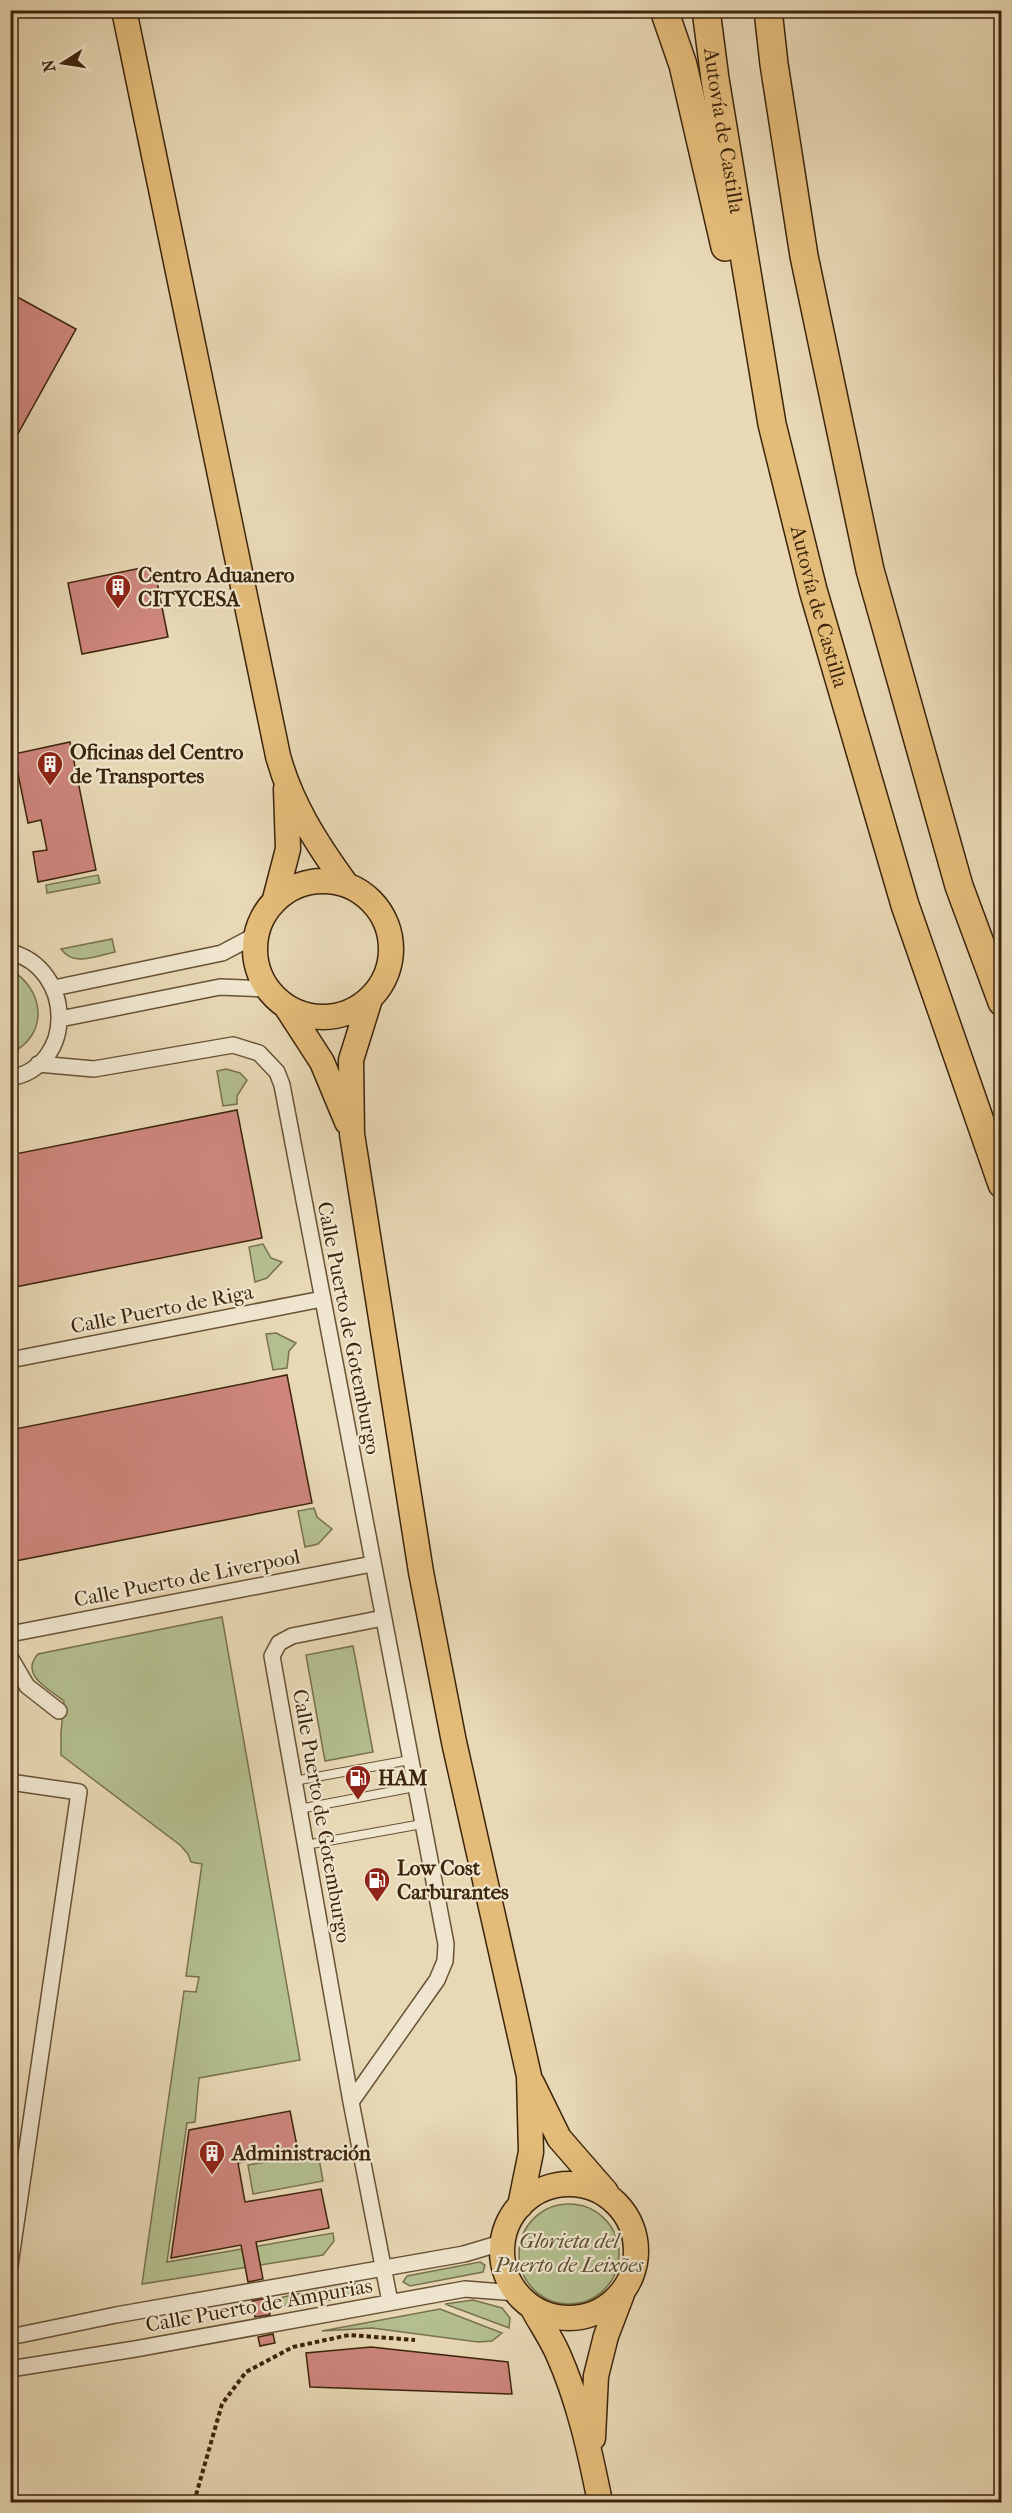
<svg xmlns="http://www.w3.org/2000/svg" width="1012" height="2513" font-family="'IM FELL French Canon',serif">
<rect width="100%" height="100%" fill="#e8d8b5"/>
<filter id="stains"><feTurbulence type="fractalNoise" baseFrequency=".00333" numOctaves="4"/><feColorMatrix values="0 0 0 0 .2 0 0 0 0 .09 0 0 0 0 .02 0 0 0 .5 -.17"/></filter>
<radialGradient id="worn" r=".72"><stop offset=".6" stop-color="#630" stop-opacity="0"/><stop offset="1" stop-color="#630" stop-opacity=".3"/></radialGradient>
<!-- green -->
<path fill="#b4bf8f" stroke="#78724d" stroke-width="1.5" d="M98 875 100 883 47 893 46 885Z
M112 939 115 952C95 956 74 967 61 949Z
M11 970C45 990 49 1035 11 1053Z
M226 1069 240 1073 247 1080 237 1096V1104L223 1106 217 1071Z
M263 1244 271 1258 282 1262 267 1278 255 1282 249 1247Z
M276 1333 296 1343 289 1351 287 1368 273 1370 266 1334Z
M314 1508 317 1517 332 1529 318 1544 305 1547 298 1511Z
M222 1617 300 2060 199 2078 195 2122 187 2123 167 2262 333 2233 334 2241 323 2255 142 2284 184 1991 196 1992 199 1977 186 1976 202 1864 191 1862 188 1854 180 1845 61 1755V1732L64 1701C49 1689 19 1675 38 1654Z
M353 1646 373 1752 325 1761 306 1655Z
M318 2153 323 2181 253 2194 248 2165Z
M519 2254a50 50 0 1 1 100 0a50 50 0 1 1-100 0Z
M480 2262 485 2265 483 2272 410 2286 403 2282 407 2276Z
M359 2283 363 2288 360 2295 287 2307 281 2303 283 2297Z
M473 2300 502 2308 510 2318 509 2328 445 2304Z
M440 2309 502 2333 492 2341 478 2342 372 2328 322 2331Z"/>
<!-- building -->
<path fill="#ce867d" stroke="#3c250b" stroke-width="1.5" d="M10 293 76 329 10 448Z
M141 568 153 572 156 577 168 637 82 654 68 583Z
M70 742 96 870 38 882 33 852 47 850 41 820 28 823 14 754Z
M237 1110 262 1238 10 1288V1155Z
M287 1375 312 1503 10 1562V1430Z
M290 2111 298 2151 238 2163 245 2202 321 2189 329 2228 256 2242 263 2279 248 2282 241 2245 171 2258 189 2130Z
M267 2298 270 2315 255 2317 252 2301Z
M273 2334 275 2343 260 2346 258 2337Z
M371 2347 508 2362 512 2394 310 2387 306 2353Z"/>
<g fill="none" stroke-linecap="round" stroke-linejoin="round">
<!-- service casing -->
<g stroke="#675236" stroke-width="10">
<path id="service" d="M294 1781 410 1760
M299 1809 415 1787
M306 1845 422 1824"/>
</g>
<!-- minor casing -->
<g stroke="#675236" stroke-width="18">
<path id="minor" d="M10 952C74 968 77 1066 10 1078
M54 988 222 953 256 935
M60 1019 220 987 267 989
M38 1064 94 1069 233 1045 259 1053 277 1072 282 1085 446 1944 445 1961 437 1980 351 2102
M10 1360 322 1299
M383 1618 292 1636 279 1643 272 1656 351 2102 390 2302
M10 1634 372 1564
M10 1657 27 1686 59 1711
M10 1782 79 1792 10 2265
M10 2337 116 2315 464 2254 501 2243
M10 2369 135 2349 465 2289 516 2293"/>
</g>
<!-- primary casing -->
<g stroke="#3c250b" stroke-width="27">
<path id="primary" d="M124 10 278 756C291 804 317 844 346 884
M255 949a68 68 0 1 1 136 0a68 68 0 1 1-136 0Z
M275 899 288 849 286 789
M370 999 351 1060 352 1134 421 1572 454 1742 529 2076 531 2152 520 2206
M287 1008 322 1062 347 1122
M532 2083 559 2138 606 2192
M502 2251a67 67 0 1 1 134 0a67 67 0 1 1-134 0Z
M533 2309C541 2324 551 2338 558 2354 579 2401 590 2452 600 2502
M593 2438 596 2376 606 2336 622 2294"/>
</g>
<!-- motorway casing -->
<g stroke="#3c250b" stroke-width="30">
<g id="motorway">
<path d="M664 10 683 65 725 247"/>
<path id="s1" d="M706 10 715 79 772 424 813 590 905 905 1002 1184"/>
<path d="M768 10 774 64 804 256 870 570 959 886 1002 1002"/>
</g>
</g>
<!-- path -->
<path stroke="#3c250b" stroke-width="4" stroke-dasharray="4.5 3" stroke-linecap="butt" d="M194 2502 222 2404 246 2372 293 2347 349 2335 415 2340"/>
<!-- service -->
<use href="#service" stroke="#f0e6cf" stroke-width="8"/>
<!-- minor -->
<use href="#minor" stroke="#f0e6cf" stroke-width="15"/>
<!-- primary -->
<use href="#primary" stroke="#e4bc7a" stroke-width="24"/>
<!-- motorway -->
<use href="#motorway" stroke="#e4bc7a" stroke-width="27"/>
</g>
<!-- icons -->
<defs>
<g id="building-pin" transform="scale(1.35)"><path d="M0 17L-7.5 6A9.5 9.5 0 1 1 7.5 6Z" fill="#8f2418" stroke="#f0e6cf"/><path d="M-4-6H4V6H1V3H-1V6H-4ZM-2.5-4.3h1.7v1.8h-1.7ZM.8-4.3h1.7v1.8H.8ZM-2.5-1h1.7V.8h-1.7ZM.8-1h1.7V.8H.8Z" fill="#fff"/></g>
<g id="fuel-pin" transform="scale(1.35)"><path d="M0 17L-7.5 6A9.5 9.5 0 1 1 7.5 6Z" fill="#8f2418" stroke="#f0e6cf"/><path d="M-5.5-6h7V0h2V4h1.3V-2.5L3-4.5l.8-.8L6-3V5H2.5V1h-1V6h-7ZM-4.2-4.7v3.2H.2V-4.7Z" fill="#fff"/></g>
</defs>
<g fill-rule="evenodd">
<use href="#building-pin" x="118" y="587"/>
<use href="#building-pin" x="50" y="764"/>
<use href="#fuel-pin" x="358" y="1778"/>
<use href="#fuel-pin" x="377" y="1880"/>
<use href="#building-pin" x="212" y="2153"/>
</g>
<g text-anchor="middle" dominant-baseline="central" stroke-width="4.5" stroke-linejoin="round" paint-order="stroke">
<!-- street labels -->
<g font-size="21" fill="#3c250b" stroke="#f0e6cf">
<text stroke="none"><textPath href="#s1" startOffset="122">Autovía de Castilla</textPath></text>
<text stroke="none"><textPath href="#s1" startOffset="608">Autovía de Castilla</textPath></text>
<text transform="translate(162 1309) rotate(-11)">Calle Puerto de Riga</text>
<text transform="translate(349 1328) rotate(79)">Calle Puerto de Gotemburgo</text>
<text transform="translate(187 1578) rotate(-11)">Calle Puerto de Liverpool</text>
<text transform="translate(322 1816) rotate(80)">Calle Puerto de Gotemburgo</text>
<text transform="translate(259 2305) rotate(-10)">Calle Puerto de Ampurias</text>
</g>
<!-- poi labels -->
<g font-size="21" font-weight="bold" fill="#3c250b" stroke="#f0e6cf" text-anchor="start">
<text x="138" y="575">Centro Aduanero<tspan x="138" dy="24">CITYCESA</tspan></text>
<text x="70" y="752">Oficinas del Centro<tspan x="70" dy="24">de Transportes</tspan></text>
<text x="378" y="1778">HAM</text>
<text x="397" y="1868">Low Cost<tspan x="397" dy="24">Carburantes</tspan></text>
<text x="232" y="2153">Administración</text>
</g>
<!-- park labels -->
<g font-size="21" font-style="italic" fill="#5a4c2c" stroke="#f0e6cf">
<text x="569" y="2241">Glorieta del<tspan x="569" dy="24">Puerto de Leixões</tspan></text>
</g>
</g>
<!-- margin -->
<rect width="1012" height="2513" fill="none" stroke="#e8d8b5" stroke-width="36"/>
<rect x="12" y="12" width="988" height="2489" fill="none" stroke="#3c250b" stroke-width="3"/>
<rect x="18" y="18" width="976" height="2477" fill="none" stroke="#3c250b" stroke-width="1.5"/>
<!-- north arrow -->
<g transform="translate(63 63) rotate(258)" stroke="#f0e6cf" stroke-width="4.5" paint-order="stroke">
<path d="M0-4.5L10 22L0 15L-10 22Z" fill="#3c250b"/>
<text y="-9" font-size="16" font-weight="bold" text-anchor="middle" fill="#3c250b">N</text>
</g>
<rect width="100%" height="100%" filter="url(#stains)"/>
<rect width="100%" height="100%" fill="url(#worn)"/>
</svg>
